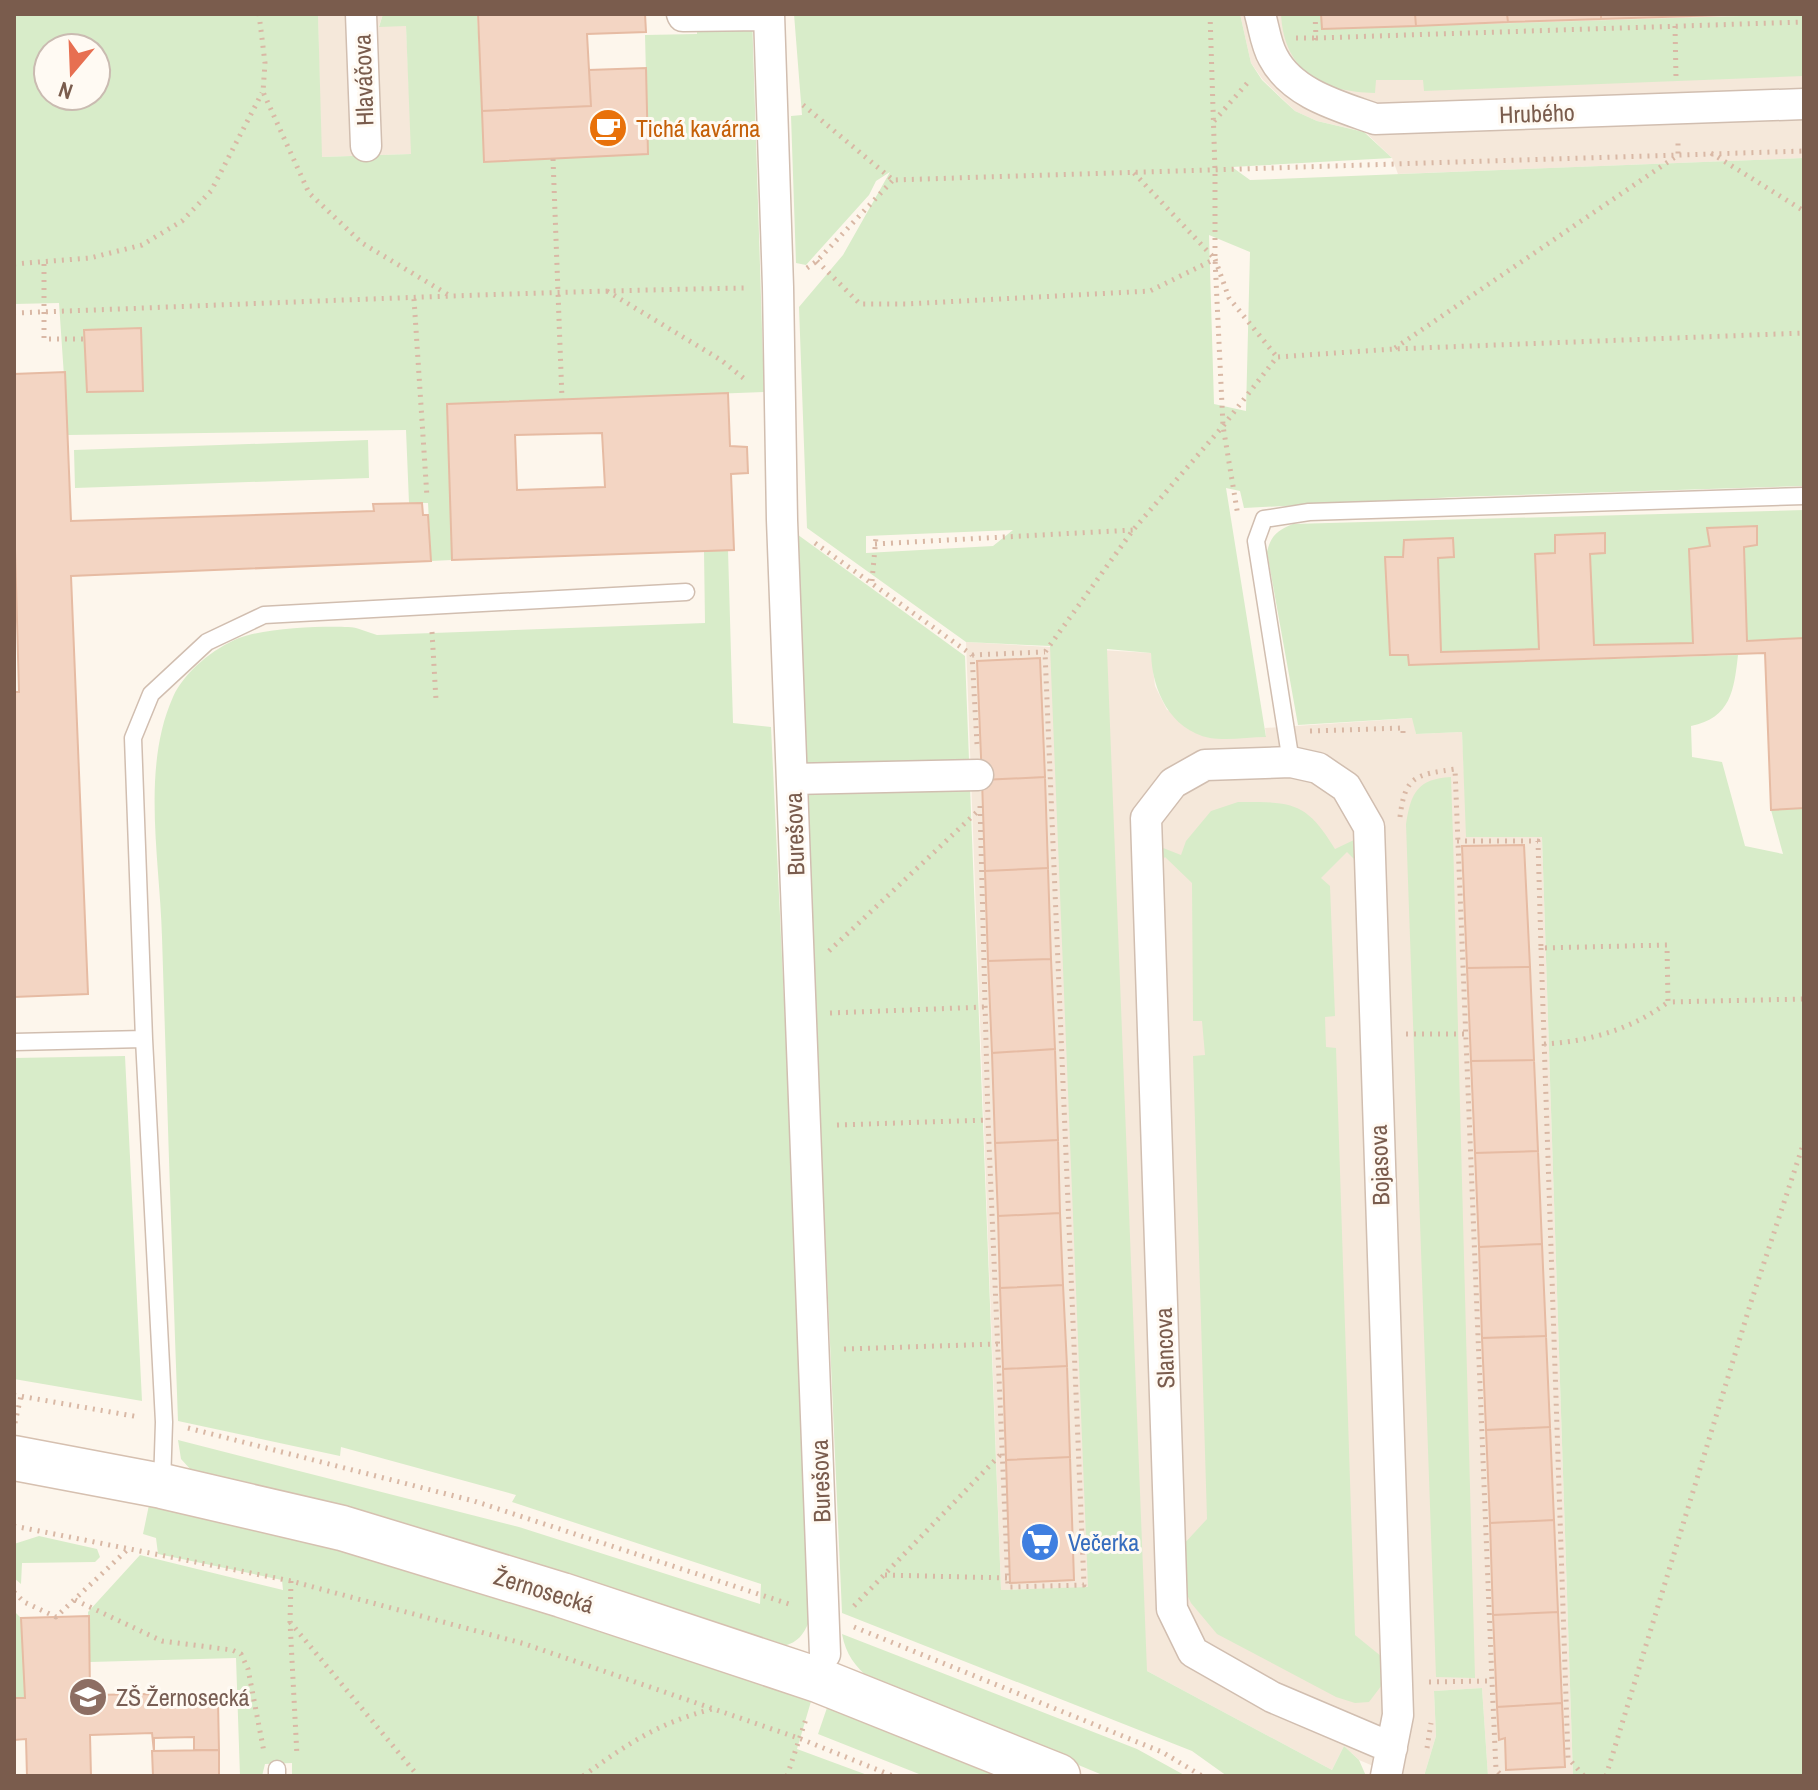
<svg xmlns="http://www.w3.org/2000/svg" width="1818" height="1790" font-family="'Archivo Narrow',sans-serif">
<rect width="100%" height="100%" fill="#fdf6ec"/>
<!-- residential -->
<path fill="#f5e8da" d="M318 14H383L379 26H406L412 154 321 157Z
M1240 14H1804V158L1398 174 1392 158 1365 132 1317 121 1295 111 1263 80 1251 63Z
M966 642 1151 653 1155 686 1167 710 1266 736 1265 728 1413 718 1416 734 1462 732 1467 837H1542L1573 1776H1488L1482 1688 1434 1691 1436 1736 1424 1776H1397L1359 1760 1344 1746 1332 1770 1147 1671 1088 1588 1001 1590Z"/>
<!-- green -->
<path fill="#d8ecc9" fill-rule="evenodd" d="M14 14H318L322 157 411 154 406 26 379 27 383 14H477L485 162 648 154 645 35 697 34V14H752L764 392 448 404 452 560 431 561 428 503H409L406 430 68 435 59 303 14 304ZM48 48H96V96H48ZM141 328 143 391 87 392 84 331Z
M794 14H1240L1251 63 1262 80 1283 100 1295 111 1317 121 1364 132 1392 158 1232 167 1250 180 1804 158V486L1456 497 1244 508 1240 491 1226 488 1266 737C1249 737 1228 741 1210 738 1170 730 1152 690 1151 653L1107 649 1147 1671 1332 1770 1344 1746 1359 1760 1366 1776H1227L1192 1751 842 1613 794 532 965 656 1001 1590 1088 1587 1050 646 966 642 807 528 799 307 843 255 890 172 876 181 869 195 806 265 796 263 791 116 802 115ZM1209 235 1250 252 1246 411 1214 404ZM1013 530 993 546 866 553V536Z
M1281 14H1321L1323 29 1804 14V76L1424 91 1423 80H1376L1375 93C1323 92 1284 72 1281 14Z
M368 440 369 478 75 488 74 450Z
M1804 510V638L1747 641 1744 547 1757 545 1756 526 1708 528 1710 546 1689 549 1693 643 1594 645 1590 554 1605 553V534L1555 535V553L1535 554 1539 649 1441 652 1438 558 1453 538 1404 540 1403 557 1385 558 1390 655H1408L1410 665 1738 655C1734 690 1731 718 1691 726L1692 757 1722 762 1745 846 1783 854 1771 810 1804 808V1776H1573L1542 837H1466L1462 732 1416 734 1412 718 1298 725 1267 552C1271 535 1278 530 1293 524Z
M728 550 733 723 771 727 802 1378 809 1622C803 1635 798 1642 784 1646L192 1471 181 1459 178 1440 519 1527 760 1604 761 1584 512 1502 516 1495 341 1447 340 1456 178 1421C172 1259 167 1098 162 937 160 861 141 768 173 697 184 672 214 648 239 638 265 628 320 626 348 627 357 627 367 632 377 635L705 623 704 551Z
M1451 777 1453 837 1475 1678 1436 1677 1406 824C1411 793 1417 779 1451 777Z
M1238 802C1292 802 1306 801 1335 849L1356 839 1355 860 1347 852 1321 878 1330 886 1335 1016 1325 1017 1326 1047 1336 1048 1355 1635 1387 1661 1385 1681 1369 1702 1355 1703 1336 1697 1217 1634 1191 1603 1181 1582 1182 1546 1207 1519 1193 1056 1205 1055 1202 1021H1193L1192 883 1165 857 1157 866 1158 846 1181 855 1186 841 1211 811Z
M125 1056 142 1401 14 1379V1058Z
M162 1486 812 1698 797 1749 870 1776H292V1763L265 1764 262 1776H240L236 1658 90 1662 88 1612 140 1555 283 1590 282 1580 158 1554 156 1538 143 1534 149 1505Z
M39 1536 97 1549 100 1557 95 1562 22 1563 21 1584 14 1578V1544Z
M14 1611 21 1618 25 1698H14Z
M842 1634 1137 1749 1186 1776H1105L870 1679C855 1666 846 1655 842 1634Z
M1482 1688 1488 1776H1522H1424L1436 1736 1434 1691Z
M829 1702 1014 1776H924L818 1734Z"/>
<!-- building -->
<path fill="#f3d5c3" stroke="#e6bba3" stroke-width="2" fill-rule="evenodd" d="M478 14H645L646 32 587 34 591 106 482 111Z
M1321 14H1415L1416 26 1322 29Z
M1415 14H1507L1508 22 1416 26Z
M1507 14H1601V19L1508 22Z
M1601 14H1692V16L1601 19Z
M1692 14H1752L1692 16Z
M646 68 648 154 484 162 482 111 591 106 589 70Z
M141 328 143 391 87 392 84 330Z
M65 372 71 521 374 511 373 504 422 503 423 515H428L431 561 71 576 88 994 14 997V692H19L14 514V374Z
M728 393 730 446 747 447 748 473 731 474 734 550 452 560 447 404ZM602 433 605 487 517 490 515 435Z
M1757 526V545L1744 547 1747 641 1804 638V808L1771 810 1765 653 1409 665 1408 655H1390L1385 557H1403L1404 540 1453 538 1454 557 1438 558 1441 652 1539 649 1535 554 1555 553V535L1605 533V553L1590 554 1594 645 1693 643 1689 549 1710 546 1707 528Z
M1040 658 1045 777 982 780 977 661Z
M1045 777 1048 868 985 871 982 780Z
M1524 845 1530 967 1467 968 1462 846Z
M1048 868 1051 959 988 961 985 871Z
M1051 959 1055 1049 992 1053 988 961Z
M1530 967 1534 1060 1471 1061 1467 968Z
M1055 1049 1058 1140 995 1143 992 1053Z
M1534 1060 1538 1151 1475 1153 1471 1061Z
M1058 1140 1060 1213 998 1216 995 1143Z
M1538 1151 1542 1244 1479 1247 1475 1153Z
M1060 1213 1063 1285 1000 1288 998 1216Z
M1542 1244 1546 1336 1482 1338 1479 1247Z
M1063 1285 1067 1366 1003 1369 1000 1288Z
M1546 1336 1550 1427 1486 1430 1482 1338Z
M1067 1366 1070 1457 1006 1460 1003 1369Z
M1550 1427 1554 1520 1490 1523 1486 1430Z
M1070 1457 1074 1580 1010 1583 1006 1460Z
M1554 1520 1558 1612 1493 1615 1490 1523Z
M1558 1612 1562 1703 1497 1707 1493 1615Z
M89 1616 90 1695 151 1694 152 1703 218 1701 219 1750H194V1737L154 1738V1752L152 1733 90 1735 91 1776H27L26 1739 14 1740V1698H25L21 1618Z
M1562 1703 1565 1767 1506 1770 1505 1738 1499 1740 1497 1707Z
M219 1750V1776H153L152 1751Z"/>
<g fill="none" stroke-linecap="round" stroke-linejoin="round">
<!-- lane casing -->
<g stroke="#d1beb0" stroke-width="19">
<path id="lane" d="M1291 762 1256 541 1264 519 1309 512 1804 496
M14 1042 144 1039
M162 1485 164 1422 144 1039 133 738 151 694 207 642 264 615 686 592
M277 1769V1776"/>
</g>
<!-- street casing -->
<g stroke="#d1beb0" stroke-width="33">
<path id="street" d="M361 14 366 146
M682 14 683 16 769 15
M769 14 778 287 782 520 825 1654
M1260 14C1264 28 1266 45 1273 57 1292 94 1339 106 1375 119L1804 104
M792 779 978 775
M1386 1776 1398 1715 1369 827 1346 787 1318 768 1291 762 1205 765 1173 783 1146 818 1172 1609 1193 1652 1272 1697 1392 1748"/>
</g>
<!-- secondary casing -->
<g stroke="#d6c0b0" stroke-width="47">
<path id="secondary" d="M14 1458 162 1486 342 1528 562 1595 818 1680 1058 1776"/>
</g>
<!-- path -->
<path stroke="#d9b8a5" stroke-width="5" stroke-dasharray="2 6" stroke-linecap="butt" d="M259 14 265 63 263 92 309 193 362 243 452 297
M1210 14 1215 171V259L1223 426 1238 516
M1315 14 1316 38 1804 22
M1675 26 1676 78
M1296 38H1316
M803 105 893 180 1804 151
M1214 121 1250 80
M1711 153 1804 211
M553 159 562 399
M1134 173 1214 258
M817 261 860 304H906L1150 291 1215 259 1229 298 1277 357
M14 264 90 258 142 245 182 221 211 191 262 93
M44 264V339H84
M807 268 817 261 893 180
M607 291 721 360 747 381
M414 299 427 497
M14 313C258 304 503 292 747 288
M1395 348 1678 155V139
M815 543 972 655 977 744
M875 544 1133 530
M872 581 876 537
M432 632 436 700
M972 655 1045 652
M1310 731 1403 728V735
M980 806 988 1120 1008 1587 1084 1585 1045 652 1133 530 1223 426 1277 357 1394 349 1804 333
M1400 817C1405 775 1416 775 1455 769L1492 1681 1496 1770 1502 1776
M1457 841H1538L1541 948 1667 945 1668 1002 1804 999
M1541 948 1568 1758 1584 1776
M829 951 979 810
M830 1013 985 1007
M1406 1034H1464
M1544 1044C1587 1042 1633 1029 1668 1002
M837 1125 988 1120
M844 1349 999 1344
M14 1395 139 1417
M15 1423 21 1396
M188 1428 474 1501 792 1605
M14 1526 291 1581 525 1644 801 1739 893 1776
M885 1575 1007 1578
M291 1581 290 1622 297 1756
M14 1592 24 1602 56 1617 128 1549
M75 1600 162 1641 232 1650 241 1654 248 1669 264 1752
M854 1606 1000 1455
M290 1622 418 1776
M854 1627 1162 1752 1202 1776
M1429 1682 1492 1681
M1427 1748 1431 1723
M583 1776C629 1743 656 1724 712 1709
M787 1776 807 1716
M1606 1776 1751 1302 1804 1142"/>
<!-- lane -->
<use href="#lane" stroke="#fff" stroke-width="16"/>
<!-- street -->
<use href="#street" stroke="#fff" stroke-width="30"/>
<!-- secondary -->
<use href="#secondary" stroke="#fff" stroke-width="44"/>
</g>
<!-- icons -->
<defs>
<g id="cafe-disc" transform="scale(2)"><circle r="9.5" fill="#e8710a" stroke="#fffaf3"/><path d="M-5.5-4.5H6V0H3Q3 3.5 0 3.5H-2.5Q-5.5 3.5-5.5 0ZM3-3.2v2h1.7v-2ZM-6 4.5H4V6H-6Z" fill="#fff"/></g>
<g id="supermarket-disc" transform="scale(2)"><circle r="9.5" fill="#3f7fe0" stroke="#fffaf3"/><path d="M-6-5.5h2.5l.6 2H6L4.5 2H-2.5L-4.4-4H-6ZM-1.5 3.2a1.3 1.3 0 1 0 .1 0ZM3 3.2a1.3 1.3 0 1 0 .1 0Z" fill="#fff"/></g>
<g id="school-disc" transform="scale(2)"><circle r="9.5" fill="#8d6e63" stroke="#fffaf3"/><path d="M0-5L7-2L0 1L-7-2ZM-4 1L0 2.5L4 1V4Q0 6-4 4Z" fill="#fff"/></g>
</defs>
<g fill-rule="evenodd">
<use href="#cafe-disc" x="608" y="128"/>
<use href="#supermarket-disc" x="1040" y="1542"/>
<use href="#school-disc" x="88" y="1697"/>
</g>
<g text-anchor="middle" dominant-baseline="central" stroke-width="6" stroke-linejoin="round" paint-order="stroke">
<!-- street labels -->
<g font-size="24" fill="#7a5c4d" stroke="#fffaf3">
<text transform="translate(363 80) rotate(-92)">Hlaváčova</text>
<text transform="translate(1537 113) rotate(-2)">Hrubého</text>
<text transform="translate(794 834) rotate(-92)">Burešova</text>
<text transform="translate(1379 1165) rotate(-92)">Bojasova</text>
<text transform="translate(1164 1348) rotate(-92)">Slancova</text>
<text transform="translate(820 1481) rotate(-92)">Burešova</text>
<text transform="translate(544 1590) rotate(17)">Žernosecká</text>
</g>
<!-- food labels -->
<g font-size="24" fill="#c56008" stroke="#fffaf3" text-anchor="start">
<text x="636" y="128">Tichá kavárna</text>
</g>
<!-- shop labels -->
<g font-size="24" fill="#366cbe" stroke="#fffaf3" text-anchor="start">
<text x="1068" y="1542">Večerka</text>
</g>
<!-- education labels -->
<g font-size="24" fill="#785e54" stroke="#fffaf3" text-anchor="start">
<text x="116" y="1697">ZŠ Žernosecká</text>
</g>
</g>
<!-- border -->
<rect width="1818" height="1790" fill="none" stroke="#7a5c4d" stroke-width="32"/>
<!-- north arrow -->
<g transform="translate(72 72) rotate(199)"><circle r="38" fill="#fffaf3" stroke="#cabbb1" stroke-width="2"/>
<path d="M0-6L14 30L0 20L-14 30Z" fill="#e76f51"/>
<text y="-12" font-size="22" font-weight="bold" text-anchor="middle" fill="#7a5c4d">N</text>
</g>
</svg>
